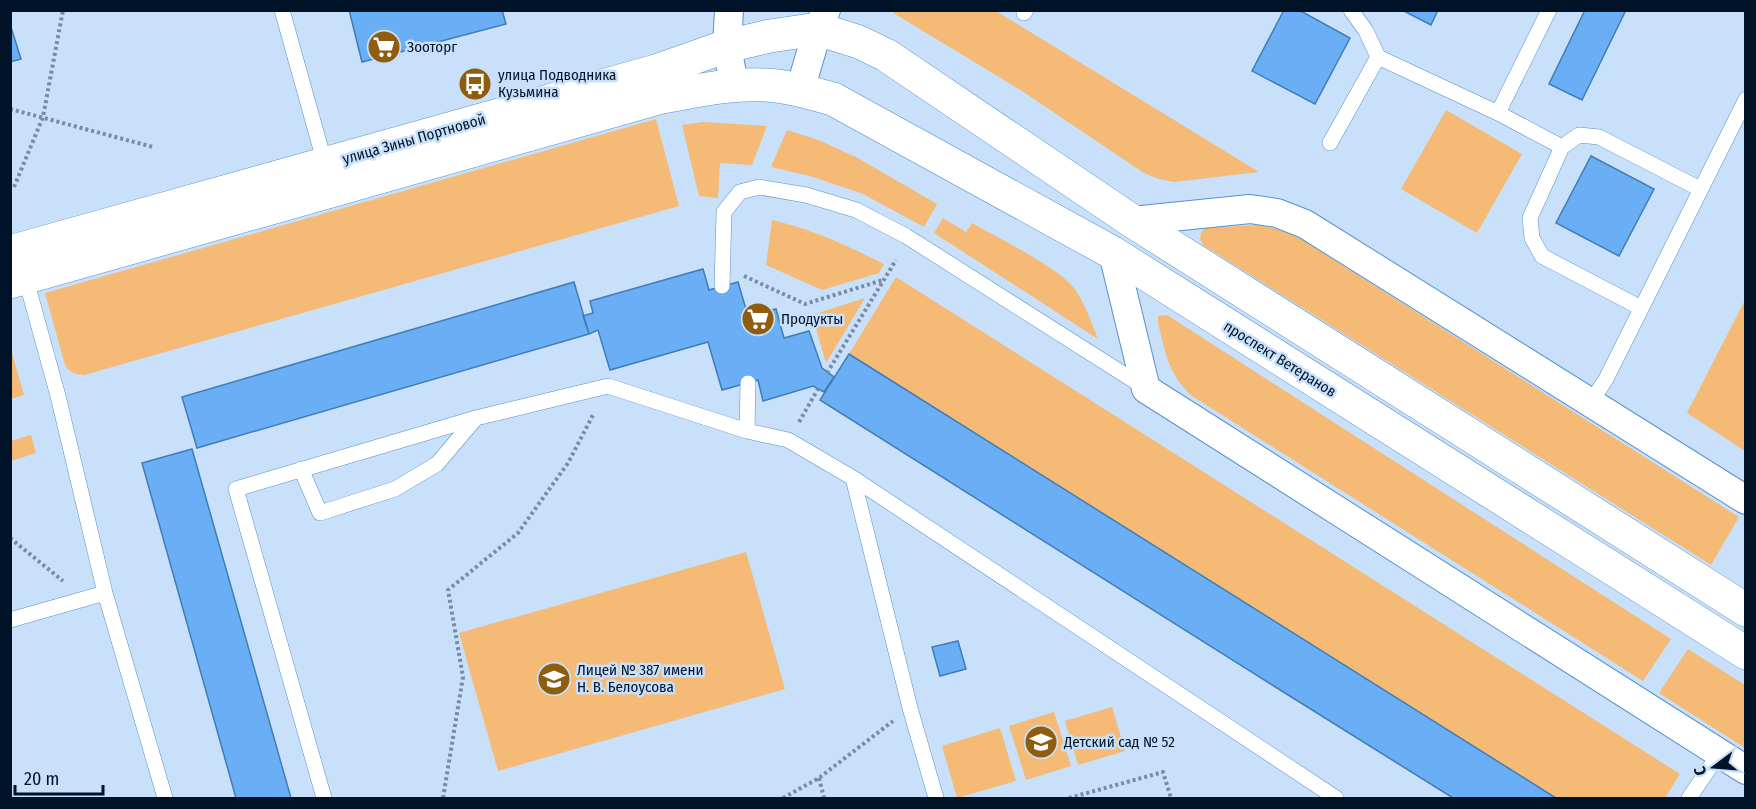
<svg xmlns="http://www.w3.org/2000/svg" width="1756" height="809" font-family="'Fira Sans Condensed',sans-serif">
<rect width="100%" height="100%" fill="#c8e0f9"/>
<!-- green -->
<path fill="#f5ba76" d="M893 11H996L1259 172 1174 182 1159 179 1144 173 1022 91 895 14Z
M1446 110 1522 154 1477 233 1401 189Z
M656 119 679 206 84 375C75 374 70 373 65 365L45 293Z
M703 122 767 126 752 165 720 163 718 198 699 196 682 125Z
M787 130 818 140 856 157 937 204 924 227 863 194 810 176 771 167Z
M943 218 966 232 972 223C998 238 1056 266 1074 288 1085 303 1091 322 1098 339L934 233Z
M772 220C812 229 848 246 884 264L879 273 822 290 766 265Z
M1257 225 1277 229 1298 237 1739 517 1711 565 1203 245 1200 239 1201 232 1206 228Z
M896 277 1680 774 1665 798H1556L849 354Z
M865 298 826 363 812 315Z
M1745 300V451L1687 413Z
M1167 315 1671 639 1643 681 1192 396C1168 374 1166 354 1158 323V316Z
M10 346 24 395 11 399H10Z
M31 435 36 453 11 461V441Z
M746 552 785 689 498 771 459 633Z
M1688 649 1745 685V748L1659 693Z
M1112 707 1125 751 1078 765 1065 721Z
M1054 712 1071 766 1026 780 1009 726Z
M1000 728 1016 781 957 798 942 746Z"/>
<!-- building -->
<path fill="#6aaff5" stroke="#417cb4" stroke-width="1.5" d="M349 10H502L506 24 362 62Z
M1284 10H1299L1350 38 1315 104 1252 71Z
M1402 10H1438L1431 25Z
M1585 10H1626L1582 100 1549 84Z
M10 24 21 59 10 62Z
M1591 156 1654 189 1619 256 1556 223Z
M703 269 709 290 738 282 748 316 776 309 784 338 809 331 822 368 834 377 824 392 813 386 763 401 758 380 722 390 708 342 610 370 598 330 589 334 583 316 593 313 590 301Z
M574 282 589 334 197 448 182 397Z
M849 354 1556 798H1453L1277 688 820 400Z
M192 449 291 798H236L142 463Z
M958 641 966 669 940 676 932 647Z"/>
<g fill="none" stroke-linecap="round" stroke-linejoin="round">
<!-- lane casing -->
<g stroke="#5791cc" stroke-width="16">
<path id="lane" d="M282 10 325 164
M1351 10 1366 31 1378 57 1498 113 1562 147
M1024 13 1026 10
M1498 113 1549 10
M1330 143 1378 57
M25 276 58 396 105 593 165 798
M722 286 724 212 740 192 759 187 806 195 856 210 906 236 1144 387
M1641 308 1542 256 1532 238 1530 218 1562 147 1579 135 1599 137 1700 189
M1591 402 1606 379 1746 99
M747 431 748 383
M301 469 320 513 395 489 437 464 476 418
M853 478 910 708 936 798
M10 620 105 593
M324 798 236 489 476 418 608 386 747 431 788 440 853 478 1336 798
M1689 798 1719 754"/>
</g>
<!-- street casing -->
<g stroke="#5791cc" stroke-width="30">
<path id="street" d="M729 10 727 46 734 85
M800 90 818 29 826 10
M1132 221 1250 209 1277 213 1305 224 1746 500
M1113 253 1146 389 1746 770"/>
</g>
<!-- secondary casing -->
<g stroke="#5791cc" stroke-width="34">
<path id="secondary" d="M10 252 656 71 727 46 770 36 818 29 859 42 886 55 1132 221 1746 610
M10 282 662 97C696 91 730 83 765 85 788 86 811 93 833 99L1113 253 1746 653"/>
</g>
<!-- path -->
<path stroke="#778ca4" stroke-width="4" stroke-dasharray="3 3" stroke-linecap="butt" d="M10 109 153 147
M14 187 43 117 63 10
M744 276 805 304 883 280
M827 373 896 260
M799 422 818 389
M10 538 63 581
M819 778 824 798
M443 798 463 677 448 590 518 533 568 463 594 413
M783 798 819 778 893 721
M1069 798 1163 772 1171 798"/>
<!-- lane -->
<use href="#lane" stroke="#fff" stroke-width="15"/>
<!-- street -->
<use href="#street" stroke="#fff" stroke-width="28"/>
<!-- secondary -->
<use href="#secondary" stroke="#fff" stroke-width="33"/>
</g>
<!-- icons -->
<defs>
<g id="supermarket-disc" transform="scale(1.725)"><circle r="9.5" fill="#905c0e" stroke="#c8e0f9"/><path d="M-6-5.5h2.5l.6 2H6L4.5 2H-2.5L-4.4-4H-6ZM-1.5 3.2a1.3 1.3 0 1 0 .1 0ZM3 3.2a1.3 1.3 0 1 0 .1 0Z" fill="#fff"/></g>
<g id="bus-disc" transform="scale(1.725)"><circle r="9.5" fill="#905c0e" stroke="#c8e0f9"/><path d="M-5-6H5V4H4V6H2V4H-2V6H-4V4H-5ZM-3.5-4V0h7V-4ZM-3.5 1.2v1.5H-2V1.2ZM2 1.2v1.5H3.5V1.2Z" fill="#fff"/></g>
<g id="school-disc" transform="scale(1.725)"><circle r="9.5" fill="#905c0e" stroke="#c8e0f9"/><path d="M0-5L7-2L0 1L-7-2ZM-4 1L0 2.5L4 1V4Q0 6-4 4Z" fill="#fff"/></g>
</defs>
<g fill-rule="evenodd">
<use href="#supermarket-disc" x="384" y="47"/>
<use href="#bus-disc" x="475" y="84"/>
<use href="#supermarket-disc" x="758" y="319"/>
<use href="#school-disc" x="554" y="679"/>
<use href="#school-disc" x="1041" y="742"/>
</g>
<g text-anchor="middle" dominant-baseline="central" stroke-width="5" stroke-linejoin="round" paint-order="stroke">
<!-- poi labels -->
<g font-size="15" fill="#001329" stroke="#c8e0f9" text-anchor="start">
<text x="407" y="47">Зооторг</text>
<text x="498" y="75">улица Подводника<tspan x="498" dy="17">Кузьмина</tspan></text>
<text x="781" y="319">Продукты</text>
<text x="577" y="670">Лицей № 387 имени<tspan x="577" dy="17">Н. В. Белоусова</tspan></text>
<text x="1064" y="742">Детский сад № 52</text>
</g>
<!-- street labels -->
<g font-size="15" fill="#001329" stroke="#c8e0f9">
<text transform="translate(414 139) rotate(-16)">улица Зины Портновой</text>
<text transform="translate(1280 359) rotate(32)">проспект Ветеранов</text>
</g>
</g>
<!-- border -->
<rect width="1756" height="809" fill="none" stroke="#001329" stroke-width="24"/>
<!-- north arrow -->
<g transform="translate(1714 767) rotate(254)" stroke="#c8e0f9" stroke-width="4.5" paint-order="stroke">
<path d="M0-4.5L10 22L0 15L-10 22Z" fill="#001329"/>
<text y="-9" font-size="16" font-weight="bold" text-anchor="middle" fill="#001329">С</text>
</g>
<!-- scale -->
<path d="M15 785v9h88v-9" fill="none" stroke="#001329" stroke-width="3"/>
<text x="24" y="785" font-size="18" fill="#001329" stroke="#c8e0f9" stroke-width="4.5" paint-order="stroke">20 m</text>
</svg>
